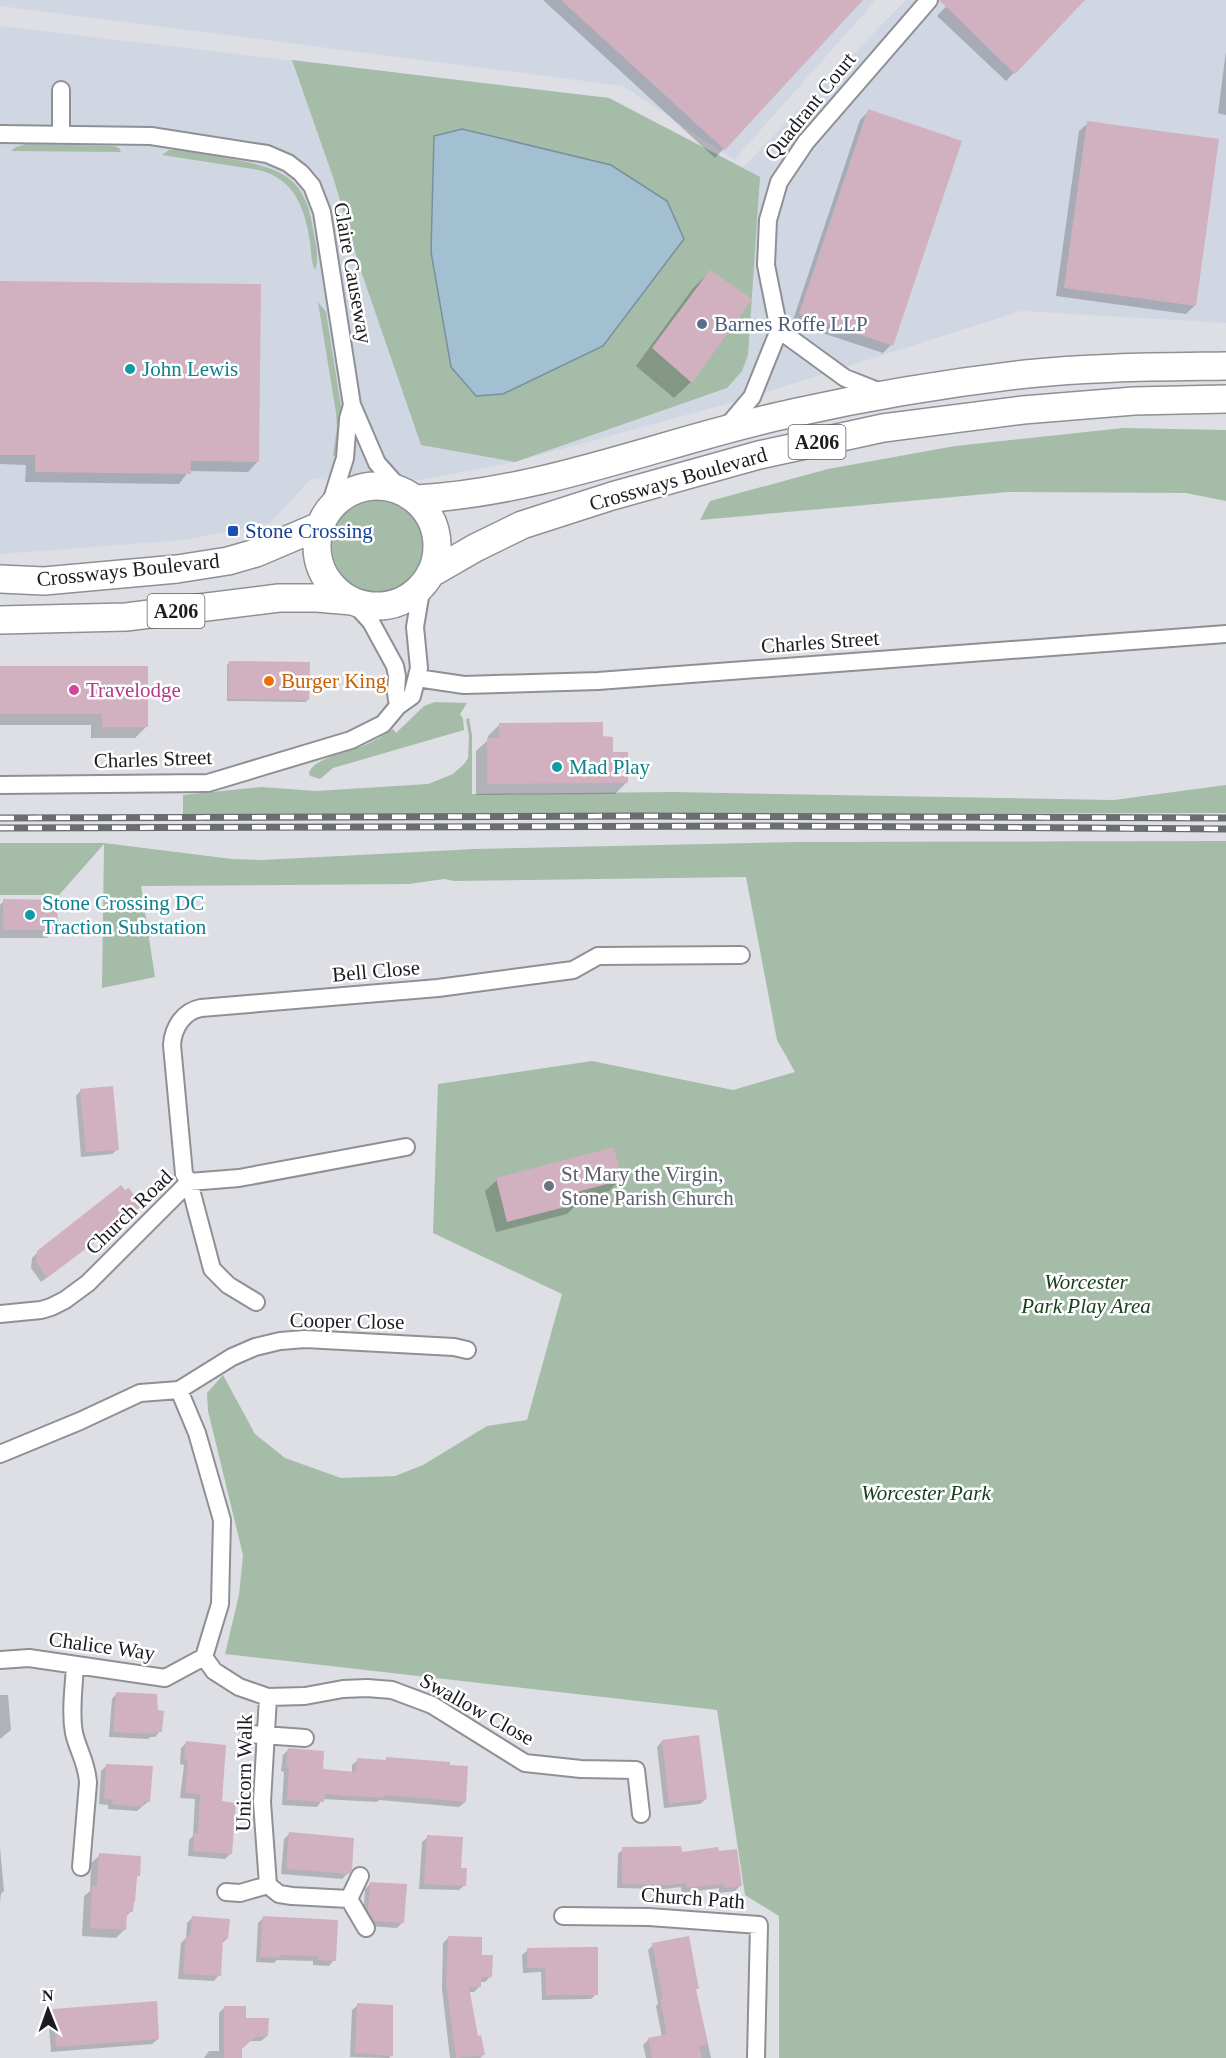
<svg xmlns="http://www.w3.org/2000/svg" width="1226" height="2058" font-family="'Times New Roman',serif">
<rect width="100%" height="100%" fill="#dddfe5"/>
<!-- built -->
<path fill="#d1d6e3" d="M0 0H876L734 160 623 86 0 6Z
M906 0H1226V323L1021 311 748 398 515 462 414 481 311 479 270 523 185 540 0 554V26L609 98 743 167Z"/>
<!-- green -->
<path fill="#a5bca8" d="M292 60 609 98 760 177 748 355 742 371 727 388 515 462 421 445 359 265 334 180Z
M26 144 113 146 119 148 121 152 11 151 16 147Z
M169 150H182C201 153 219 157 237 160 283 169 306 179 313 229 315 241 320 258 315 270 311 262 311 251 310 242 305 209 295 179 259 170L162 155Z
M318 302 326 312 341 407 338 451 335 456H333L337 427 336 413Z
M1123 428 1226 430V501L1186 493 1008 492 700 520 710 501 828 469 955 446Z
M332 546a46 46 0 1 1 92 0a46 46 0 1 1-92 0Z
M435 702 467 703 460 714 463 719 464 730 333 768 320 779 310 776 309 773C312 759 350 751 363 746 374 741 383 736 393 729L396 733 424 706Z
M469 718 472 735V794L672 792 1114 800 1226 785V813L183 816V795L261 787 316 791 428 784 453 774 465 763 468 758 469 736 466 719Z
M1226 841V2058H779V1916L745 1895 717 1710 225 1654 239 1595 243 1555 208 1411 207 1393 223 1375 255 1434 285 1458 341 1478 395 1476 423 1465 487 1426 527 1420 562 1294 433 1233 438 1084 592 1061 733 1090 795 1072 777 1040 746 877 454 881 444 879 409 884 141 886 155 977 102 988 104 844 59 895H0V843H104L232 859 262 860 475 849 797 842Z"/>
<!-- water -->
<path fill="#a2c0d2" stroke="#7a8f9c" stroke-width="1.5" d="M462 129 611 165 667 201 684 239 603 346 503 394 476 396 451 367 431 252 434 136Z"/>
<!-- shadow -->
<path fill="#0003" d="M543 0H861L715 158Z
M952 0H1083L1006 81 937 16Z
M1226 51V115L1218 113Z
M869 111 891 345 883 353 792 323 860 120Z
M1088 123 1195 305 1186 314 1056 296 1079 131Z
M710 272 691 382 674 398 636 366 693 288Z
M0 282 258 461 248 472 189 471 179 484 25 482 26 465 0 464Z
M229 663 308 699 306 702 227 701V665Z
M0 667 146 727 135 738H91V725H0Z
M500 724 601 738 611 753 626 783 615 794 476 795V751L488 740V736Z
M4 901 56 930 47 938H0V905Z
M81 1090 118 1149 112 1154 81 1157 76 1096Z
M621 1179 609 1191 578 1199 579 1202 567 1214 496 1232 485 1191 497 1180Z
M135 1211 41 1282 31 1268 32 1258 38 1252Z
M117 1693 160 1731 155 1737H150L148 1739 109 1737 112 1699Z
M0 1695H8L11 1730 0 1739Z
M662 1741 706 1799 700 1804 664 1808 657 1747Z
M186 1743 220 1803 231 1853 225 1859 188 1856 189 1840 193 1836 195 1799 180 1798 184 1765 180 1764 181 1748Z
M288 1750 321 1770 352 1773V1765L358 1760 384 1762 387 1759 465 1802 459 1807 379 1800 377 1802 323 1799 317 1807 282 1805 284 1772 281 1771 283 1755Z
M107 1765 149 1801 137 1811 108 1809V1805L99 1804 101 1771Z
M289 1834 348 1873 342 1879 281 1874 284 1839Z
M428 1837 460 1870 465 1885 459 1890 419 1889 422 1842Z
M0 1847 4 1891 1 1894 0 1903Z
M623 1849 741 1885 735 1891 719 1893V1888L682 1893 681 1887 664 1889 617 1888 618 1854Z
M100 1855 139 1875 135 1879 131 1911 125 1918 124 1930 116 1938 82 1936 84 1896 90 1891 91 1863Z
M370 1884 403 1922 397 1928 368 1926 363 1917 365 1889Z
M192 1918 227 1939 221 1944 219 1975 214 1981 178 1979 181 1943 186 1938 187 1923Z
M263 1918 334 1960 329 1966 313 1965V1961L277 1960 274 1963 256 1962 258 1923Z
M448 1938 480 1956 491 1976 485 1982H479V1987L474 1992H469L477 2037 483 2055 480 2058H450L442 1989 443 1943Z
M653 1945 697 1988 694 1991 701 2022 704 2026 711 2058H646L643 2045 649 2039 662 2037 656 2006 658 2004 648 1950Z
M528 1950 596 1994 591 1999 542 2000 541 1972 523 1973 522 1955Z
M358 2005 392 2055 389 2058 350 2057 352 2010Z
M224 2008 267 2036 261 2041H248L240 2049V2058H204L209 2051H219V2013Z
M53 2010 158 2039 152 2044 51 2052 48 2015Z"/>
<!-- building -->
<path fill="#d1b1bf" d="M561 0H863L725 150Z
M939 0H1085L1015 74Z
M868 109 962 141 893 346 799 314Z
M1087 121 1219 139 1196 306 1064 288Z
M710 270 752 299 692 383 652 348Z
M0 281 261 284 259 462 191 461V474L35 472V455H0Z
M229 661 310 662 309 700 228 699Z
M0 666H148V727H102V714H0Z
M603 722V736L613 737V752H628V783L487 784V738H499V723Z
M3 899 58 900 57 930H3Z
M113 1086 119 1150 86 1152 80 1089Z
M614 1147 622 1180 577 1192 580 1203 507 1222 496 1178Z
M121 1185 125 1190 129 1188 142 1206 47 1278 36 1262 37 1251Z
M116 1692 157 1694 158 1710 164 1711 162 1732H155L154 1734 113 1732Z
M699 1735 707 1799 669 1804 662 1740Z
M186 1741 226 1745 222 1801 236 1803 232 1854 193 1851 194 1833H198L200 1794 185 1793 188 1760 184 1759Z
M288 1748 324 1751 323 1769 356 1772 357 1758 386 1760V1757L450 1762V1765L468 1766 466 1802 384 1795V1798L325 1794 324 1802 287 1800 289 1767 286 1766Z
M106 1764 153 1766 150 1802 144 1801V1806H132L112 1804 113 1800 104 1799Z
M289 1832 354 1838 352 1870 349 1874 286 1869Z
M427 1835 463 1837 461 1868H467L466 1886 424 1884Z
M681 1846 682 1852 718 1847 719 1851 737 1849 742 1886 724 1888V1884L687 1888 686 1883 670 1885 622 1884V1847Z
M99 1853 141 1856 140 1876H137L135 1902H134L133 1912H127L126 1930 90 1928 92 1886H97Z
M370 1882 407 1884 404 1923 374 1921 368 1911Z
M192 1916 230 1919 228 1939H223L221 1976 183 1974 186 1936H190Z
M263 1916 338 1920 336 1961 318 1960V1956L280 1955 281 1958 260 1957Z
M448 1936 482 1937V1955H493L492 1977H481V1987H469L478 2036 481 2035 485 2055 456 2058 446 1983Z
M689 1936 699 1989H696L708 2044 699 2046 702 2058H652L648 2038 667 2034 660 1999H663L652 1943Z
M585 1947H598V1995H546L545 1968H527V1948Z
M157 2001 159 2039 56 2047 53 2009Z
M357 2003 393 2005V2056L355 2053Z
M224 2006H246V2018H269L268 2036 255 2037 242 2049V2058H224Z"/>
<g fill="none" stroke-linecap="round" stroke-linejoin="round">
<!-- minor casing -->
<g stroke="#8e9096" stroke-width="20">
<path id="minor" d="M0 134 151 136 267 154 288 163 301 173 312 186 322 212 352 405 377 463 402 491
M61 135V90
M779 330 845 378 883 393
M725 429 752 397 779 330 766 265 768 220 779 182 806 142 929 0
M328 512 345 458 348 419 352 405
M352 601 371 622 395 666 397 676 396 693 398 706
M417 678 464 685 598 681 1226 634
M0 785 208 783 351 740 383 724 398 706 412 696 419 668 415 627 422 585
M256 1302 228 1285 212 1269 189 1182 184 1174 172 1045C173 1027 184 1011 201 1008L438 988 573 970 598 956 741 955
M0 1314 41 1310 51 1307 65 1300 88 1283 189 1182 239 1178 406 1147
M0 1454 80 1421 140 1393 179 1390 232 1357 255 1347 280 1341 305 1339 454 1347 467 1350
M204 1657 214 1671 239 1687 268 1697 305 1696 343 1689 367 1688 392 1690 432 1705 525 1763 581 1769 636 1770 641 1814
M0 1660 29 1658 165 1678 204 1657 220 1604 222 1520 197 1433 179 1390
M75 1665C74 1687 70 1711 74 1733 78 1751 87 1762 88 1783L81 1867
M268 1697 262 1802 268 1885
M249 1734 305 1738
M268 1885 279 1894 292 1896 349 1899 360 1876
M226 1892 240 1893 268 1885
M349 1899 366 1928
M563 1916 649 1917 759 1925 756 2058"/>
</g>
<!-- primary casing -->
<g stroke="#8e9096" stroke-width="30">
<path id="primary" d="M317 546a60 60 0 1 1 120 0a60 60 0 1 1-120 0Z
M417 499C546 492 667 440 793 413 870 396 948 383 1026 374 1092 367 1160 367 1226 366
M430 574 475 548 522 525 612 496 759 455 883 428 1023 410 1134 401 1226 399
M0 579 44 581 177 569 228 561 256 553 322 525
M0 620 126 617 279 598H317L352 601"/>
</g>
<!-- minor -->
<use href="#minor" stroke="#fff" stroke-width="16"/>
<!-- primary -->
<use href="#primary" stroke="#fff" stroke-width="27"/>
<!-- rail casing -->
<g stroke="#6a6c6f" stroke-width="7">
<path id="rail" d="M0 818 636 816 1226 818
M0 828 773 826 1226 829"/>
</g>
<!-- rail -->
<use href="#rail" stroke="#fff" stroke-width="4.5" stroke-dasharray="14" stroke-linecap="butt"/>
</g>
<!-- markers -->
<circle fill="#5c6f8a" stroke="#fff" stroke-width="2" cx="702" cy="324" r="6"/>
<g fill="#0f9aa8" stroke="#fff" stroke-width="2">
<circle cx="130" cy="369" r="6"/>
<circle cx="557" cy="767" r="6"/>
<circle cx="30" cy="915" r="6"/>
</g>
<rect fill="#1a4fb4" stroke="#fff" stroke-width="2" x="227" y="525" width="12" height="12" rx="3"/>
<circle fill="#e8710a" stroke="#fff" stroke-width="2" cx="269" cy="681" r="6"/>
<circle fill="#d1479c" stroke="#fff" stroke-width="2" cx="74" cy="690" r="6"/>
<circle fill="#6b7280" stroke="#fff" stroke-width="2" cx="549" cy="1186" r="6"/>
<g text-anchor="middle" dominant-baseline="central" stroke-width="5" stroke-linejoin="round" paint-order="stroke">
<!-- shield labels -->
<g fill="#fff" stroke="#5f6062" stroke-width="1.5">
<rect x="788.5" y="425" width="57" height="34" rx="4.5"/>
<rect x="147.5" y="594" width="57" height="34" rx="4.5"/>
</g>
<g font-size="20" font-weight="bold" fill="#1b1c1e">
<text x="817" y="442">A206</text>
<text x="176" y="611">A206</text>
</g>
<!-- street labels -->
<g font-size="21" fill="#1b1c1e" stroke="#fff">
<text transform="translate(810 106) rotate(-51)">Quadrant Court</text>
<text transform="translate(353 273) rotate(80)">Claire Causeway</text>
<text transform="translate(678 479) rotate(-16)">Crossways Boulevard</text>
<text transform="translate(128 570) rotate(-6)">Crossways Boulevard</text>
<text transform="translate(820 642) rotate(-4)">Charles Street</text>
<text transform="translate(153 759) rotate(-2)">Charles Street</text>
<text transform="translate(376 971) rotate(-5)">Bell Close</text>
<text transform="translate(129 1212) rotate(-44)">Church Road</text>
<text transform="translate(347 1321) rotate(1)">Cooper Close</text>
<text transform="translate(102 1646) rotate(8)">Chalice Way</text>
<text transform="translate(477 1709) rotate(29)">Swallow Close</text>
<text transform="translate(244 1773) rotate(-89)">Unicorn Walk</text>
<text transform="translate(693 1898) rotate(4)">Church Path</text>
</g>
<!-- service labels -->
<g font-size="21" fill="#4e5e75" stroke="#fff" text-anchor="start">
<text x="714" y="324">Barnes Roffe LLP</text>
</g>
<!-- culture labels -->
<g font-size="21" fill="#0d838f" stroke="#fff" text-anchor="start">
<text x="142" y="369">John Lewis</text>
<text x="569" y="767">Mad Play</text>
<text x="42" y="903">Stone Crossing DC<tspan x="42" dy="24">Traction Substation</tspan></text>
</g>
<!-- transit labels -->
<g font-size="21" fill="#164399" stroke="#fff" text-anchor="start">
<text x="245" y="531">Stone Crossing</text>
</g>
<!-- food labels -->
<g font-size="21" fill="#c56008" stroke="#fff" text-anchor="start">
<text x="281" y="681">Burger King</text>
</g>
<!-- hotel labels -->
<g font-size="21" fill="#b23c85" stroke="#fff" text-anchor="start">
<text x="86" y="690">Travelodge</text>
</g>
<!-- worship labels -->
<g font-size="21" fill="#5b616d" stroke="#fff" text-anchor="start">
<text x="561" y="1174">St Mary the Virgin,<tspan x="561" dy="24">Stone Parish Church</tspan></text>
</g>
<!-- park labels -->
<g font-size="21" font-style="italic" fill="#174021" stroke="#fff">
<text x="1086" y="1282">Worcester<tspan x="1086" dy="24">Park Play Area</tspan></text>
<text x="926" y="1493">Worcester Park</text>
</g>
</g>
<!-- north arrow -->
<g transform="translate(48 2010) rotate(359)" stroke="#ffffff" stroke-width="4.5" paint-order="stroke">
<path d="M0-4.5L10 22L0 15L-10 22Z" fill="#1b1c1e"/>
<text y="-9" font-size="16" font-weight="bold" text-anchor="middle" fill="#1b1c1e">N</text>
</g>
</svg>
